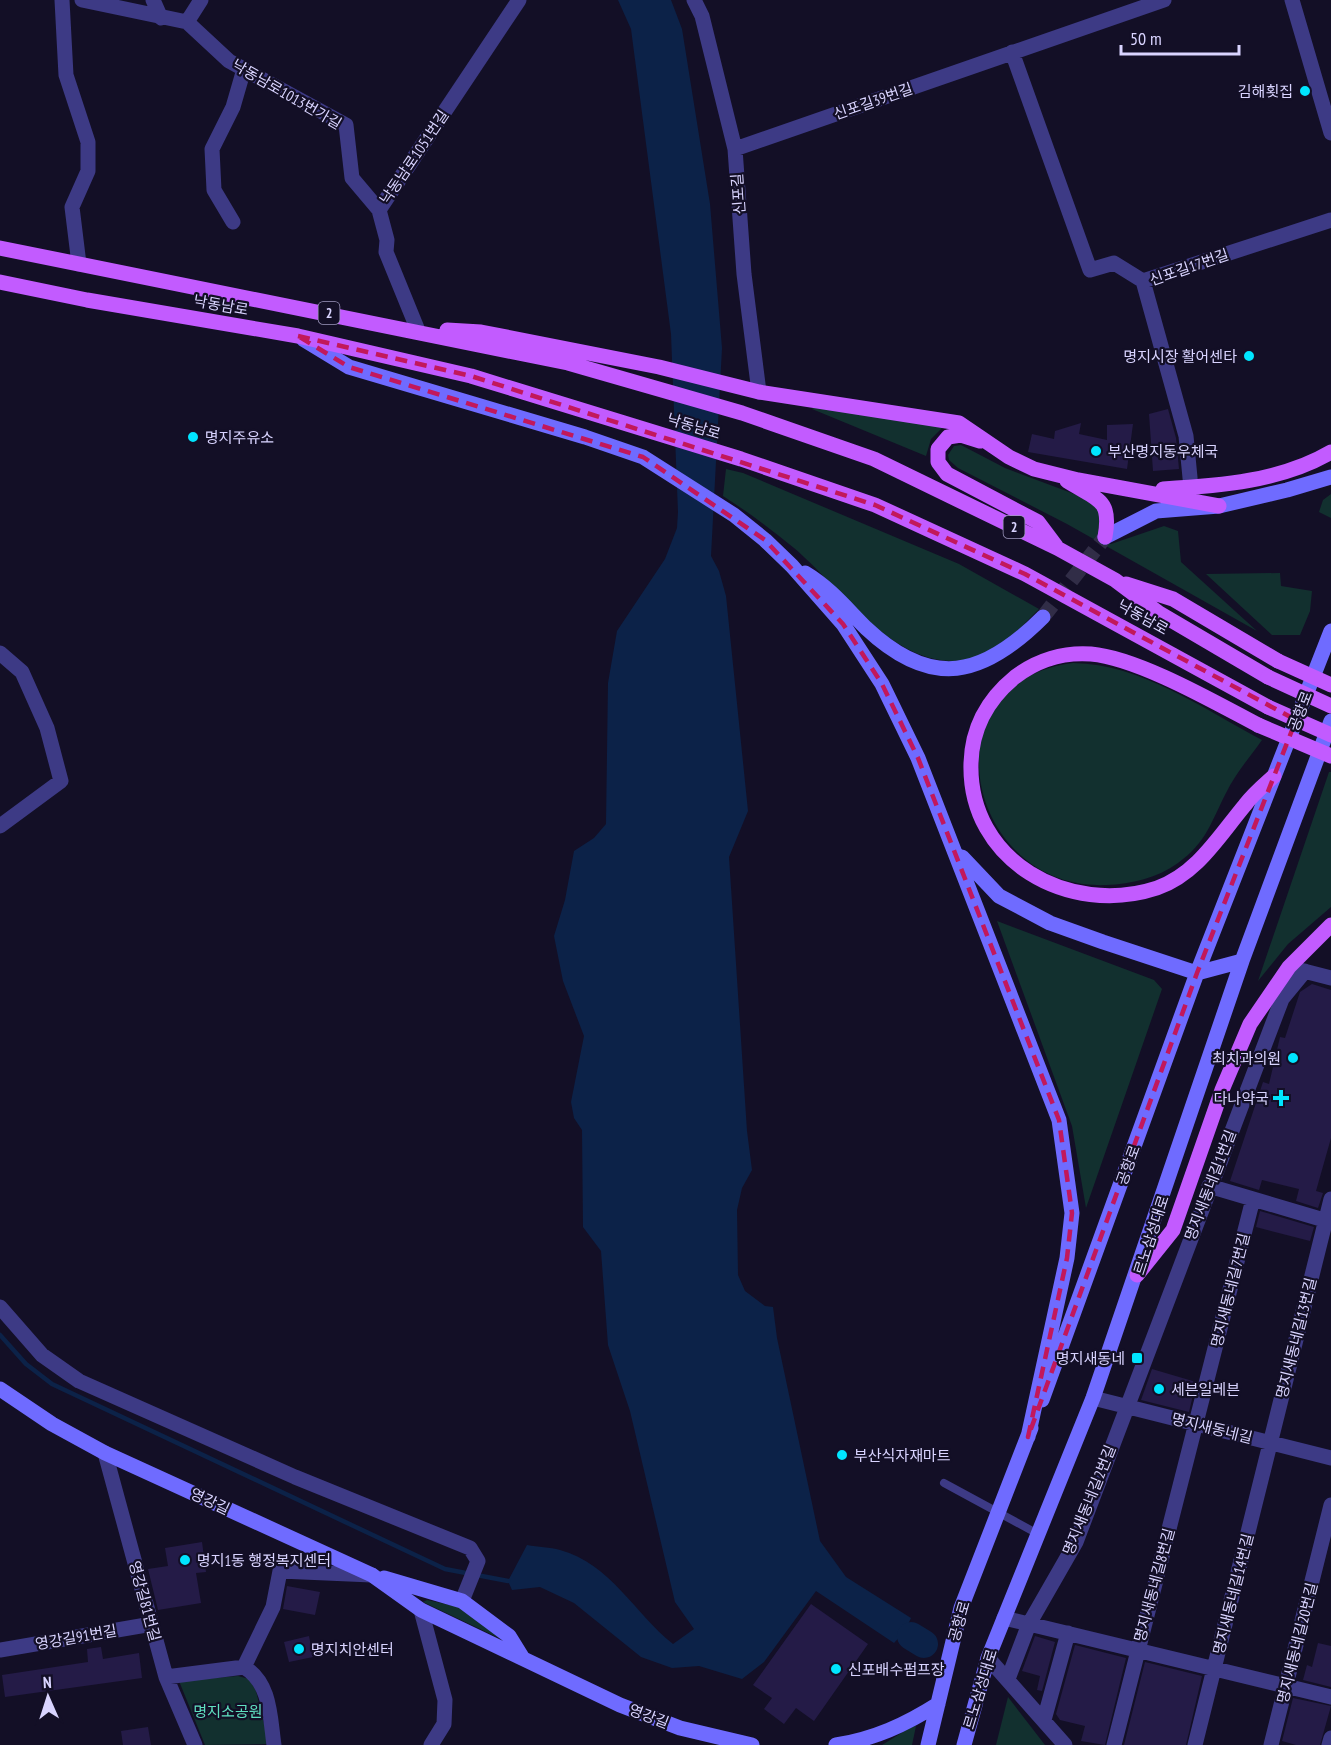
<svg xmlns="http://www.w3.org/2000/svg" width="1331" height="1745" font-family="'PT Sans Narrow','Noto Sans KR',sans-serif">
<rect width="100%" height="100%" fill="#130f26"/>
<!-- green -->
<path fill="#12302f" d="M815 406 940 424 942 428 931 439 926 456 812 409Z
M961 445 1005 468 1093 501 1100 507 1099 538 1111 544 1164 526 1178 531 1181 562 1257 631 1067 524 958 468 949 460 948 455 954 446Z
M726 469 743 473 959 564 1039 609C1021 627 1003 649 978 657 901 681 844 590 794 548 771 529 748 512 723 496Z
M1331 494V518L1319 512 1323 500Z
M1280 573 1281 586 1312 591 1310 611 1300 635H1272L1206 574Z
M1073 663C1142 664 1203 709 1262 740 1250 757 1235 774 1226 793 1211 822 1207 842 1178 863 1157 878 1132 884 1106 885 966 891 923 682 1073 663Z
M1329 772H1331V907L1288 944 1258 981Z
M997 921 1154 980 1162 989 1086 1208 1072 1126Z
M427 1600 459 1607 501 1639 423 1602Z
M238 1676 249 1679 256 1691 269 1744 205 1745 179 1681Z
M1008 1697 1045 1745H996Z
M916 1726 912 1745H882L911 1727Z"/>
<!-- water -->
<path fill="#0c2248" d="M618 0H671L682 29 710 204 722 348 711 556 719 571 726 596 748 811 729 857 747 1131 752 1170 742 1188 737 1210 738 1275 745 1291 765 1306 773 1307 777 1338 820 1541 846 1577 911 1618 905 1631 894 1643 816 1591 764 1662 742 1679 699 1666 672 1668 641 1657 574 1603 540 1587 512 1590 508 1581 527 1545C538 1547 550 1547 560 1550 611 1564 634 1613 673 1644L694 1629 675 1602 630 1411 608 1345 601 1251 583 1227 582 1130 574 1118 571 1102 584 1036 563 981 554 936 565 900 574 851 594 838 606 824 608 683 617 631 665 559 677 528 678 512 671 334 631 29Z"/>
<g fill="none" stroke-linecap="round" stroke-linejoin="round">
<!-- stream -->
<path stroke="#0c2248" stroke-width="4.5" d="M0 1335 26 1364 52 1384 445 1569 508 1581"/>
<!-- river -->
<path stroke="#0c2248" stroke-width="28" d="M911 1636 924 1644"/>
</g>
<!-- building -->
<path fill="#241b47" d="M1168 409 1176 438 1179 469 1153 471 1149 414Z
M1081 423 1079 434 1107 440V425L1133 424 1127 469 1028 452 1032 434 1054 439 1055 431Z
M1312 984 1331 990V1138L1316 1191 1323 1193 1318 1208 1296 1201 1299 1189 1262 1180 1259 1190 1230 1181 1263 1082 1269 1084 1280 1037 1285 1038 1300 992Z
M1260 1211 1314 1227 1310 1241 1256 1227Z
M1152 1369 1196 1382 1189 1412 1141 1400Z
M202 1542 206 1572 196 1573 201 1603 158 1610 148 1569 168 1566 165 1548Z
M287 1586 320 1592 315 1615 283 1609Z
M811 1604 868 1644 814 1721 796 1708 784 1724 764 1709 772 1698 753 1685Z
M309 1636 313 1657 289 1662 284 1642Z
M1035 1636 1055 1642 1042 1691 1037 1690 1040 1676 1022 1671Z
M1318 1643 1331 1646V1687L1303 1680 1307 1665 1312 1667Z
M1075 1645 1126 1658 1105 1745 1081 1741 1085 1726 1060 1720 1056 1714Z
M101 1647 103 1659 139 1653 142 1678 5 1697 2 1675 88 1662 87 1649Z
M1145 1662 1202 1676 1186 1745H1124Z
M1293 1698 1331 1706 1320 1745H1296L1282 1741Z
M148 1727 151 1745H123L121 1731Z"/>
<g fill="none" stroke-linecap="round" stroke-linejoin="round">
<!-- secondary-tunnel -->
<path stroke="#312d47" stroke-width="15" stroke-dasharray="15 8" stroke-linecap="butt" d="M1043 617 1105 537"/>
<!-- lane -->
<path stroke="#3d3a85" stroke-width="8" d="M944 1483 1038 1534"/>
<!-- street -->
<path stroke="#3d3a85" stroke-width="15" d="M62 0 66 75 88 142V171L72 207 79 264
M82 0 187 22 229 61 346 125 352 178 379 210 387 240 386 252 417 328
M153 0 161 18
M694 0 702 16 735 149 744 274 759 392
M1292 0 1331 133
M187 22 201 0
M1012 52 1090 270 1114 263 1143 281
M735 149 1164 0
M379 210 519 0
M233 222 214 190 212 149 233 107 244 69
M1191 488 1186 436 1143 281 1331 220
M0 653 22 672 47 728 61 781 0 826
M1296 969 1331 978
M1209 1186 1331 1222
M0 1307 42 1355 79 1381 295 1477 470 1548 478 1561 462 1601
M1093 1398 1331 1458
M105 1453 166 1677 195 1745
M421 1610 445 1700 444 1724 431 1745
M1004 1618 1331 1697
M0 1650 152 1624
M988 1658 1065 1745
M244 1667 273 1607 280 1571 372 1575
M166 1677 244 1667C271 1683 270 1718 274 1745
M1008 1679 1029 1624 1076 1542 1282 999 1305 971
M1044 1720 1068 1633
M1114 1745 1253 1199
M1195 1745 1331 1199
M1271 1745 1331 1505
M1329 1745 1331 1738"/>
<!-- secondary -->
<path stroke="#6f6bff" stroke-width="15" d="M303 339 349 367 585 437 643 457 734 515 765 540 792 566 843 624 882 684 918 758 1059 1120 1072 1213 1067 1258 1028 1437
M1105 537 1156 511 1219 506 1287 490 1331 477
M805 573C830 588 846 608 866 628 932 690 983 677 1043 617
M962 857 999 896 1050 923 1103 942 1197 973 1242 961
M0 1389 52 1424 105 1453 372 1575 421 1610 620 1705 680 1728 752 1745
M1042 1400 1197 973 1331 631
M384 1578 462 1601 509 1636 522 1657
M836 1745C874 1739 905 1725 938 1704
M928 1745 961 1608 1031 1428
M964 1745 988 1658 1093 1398 1242 961 1331 721"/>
<!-- primary -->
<path stroke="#c25bff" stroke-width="15" d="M0 248 568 363 742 413 874 459 1057 548 1115 580 1159 613 1268 677
M0 282 87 300 298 336 471 376 741 459 875 505 1025 574 1268 707
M447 330 481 332 659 367 759 392 959 423 1009 457 1034 469 1078 480 1219 506
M980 441 961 435 948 437 938 449V462L947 474 1038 522 1056 546
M1067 481C1097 500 1112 498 1105 537
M1163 489C1219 486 1282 481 1331 452
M1126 584 1173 599 1278 661
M1258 725C1216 703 1138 658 1091 654 1064 652 1037 660 1015 677 988 699 972 728 971 763 968 861 1069 917 1157 888 1197 874 1219 836 1245 805 1253 794 1264 785 1274 776
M1137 1275 1173 1230 1222 1090 1250 1024 1289 967 1331 925"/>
<!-- primary-bridge -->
<path stroke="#c25bff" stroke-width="15" d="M1278 661 1331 685
M1268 677 1331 706
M1268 707 1331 735
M1258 725 1331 756"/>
</g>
<!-- marked area -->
<path fill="none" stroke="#c2185b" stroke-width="4.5" stroke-dasharray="12 8" stroke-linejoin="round" d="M298 336 471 376 875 505 1025 574 1296 720 1197 973 1028 1437 1067 1258 1072 1213 1059 1120 918 758 882 684 843 624 765 540 643 457 349 367Z"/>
<!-- markers -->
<g fill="#00e5ff" stroke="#130f26" stroke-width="2">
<circle cx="1305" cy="91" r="6"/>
<circle cx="1249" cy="356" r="6"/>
<circle cx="193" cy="437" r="6"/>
<circle cx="1096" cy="451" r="6"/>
<circle cx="1293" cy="1058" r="6"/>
<path d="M1278 1089h6v6h6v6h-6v6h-6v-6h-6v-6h6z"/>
<rect x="1131" y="1352" width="12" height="12" rx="3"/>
<circle cx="1159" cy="1389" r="6"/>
<circle cx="842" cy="1455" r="6"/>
<circle cx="185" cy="1560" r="6"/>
<circle cx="299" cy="1649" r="6"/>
<circle cx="836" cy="1669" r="6"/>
</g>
<g text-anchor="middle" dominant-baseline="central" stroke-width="4.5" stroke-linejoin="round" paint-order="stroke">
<!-- shield labels -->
<g fill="#130f26" stroke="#9e99be" stroke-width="1.5">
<rect x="318.5" y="302" width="21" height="22" rx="4.5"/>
<rect x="1003.5" y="516" width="21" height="22" rx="4.5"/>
</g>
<g font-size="14" font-weight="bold" fill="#d9d4ff">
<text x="329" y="313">2</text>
<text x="1014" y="527">2</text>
</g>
<!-- poi labels -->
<g font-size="15" fill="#d9d4ff" stroke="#130f26" text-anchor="start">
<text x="1293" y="91" text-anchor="end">김해횟집</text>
<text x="1237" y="356" text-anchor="end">명지시장 활어센타</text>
<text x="205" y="437">명지주유소</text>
<text x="1108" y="451">부산명지동우체국</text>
<text x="1281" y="1058" text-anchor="end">최치과의원</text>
<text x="1269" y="1098" text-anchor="end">다나약국</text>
<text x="1125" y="1358" text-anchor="end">명지새동네</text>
<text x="1171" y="1389">세븐일레븐</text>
<text x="854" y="1455">부산식자재마트</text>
<text x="197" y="1560">명지1동 행정복지센터</text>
<text x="311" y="1649">명지치안센터</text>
<text x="848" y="1669">신포배수펌프장</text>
</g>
<!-- street labels -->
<g font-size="15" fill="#d9d4ff" stroke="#130f26">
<text transform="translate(287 94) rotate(30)">낙동남로1013번가길</text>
<text transform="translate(873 101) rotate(-19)">신포길39번길</text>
<text transform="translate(414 157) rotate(-56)">낙동남로1051번길</text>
<text transform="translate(738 194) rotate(-94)">신포길</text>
<text transform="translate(1189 267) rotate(-19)">신포길17번길</text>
<text transform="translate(221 305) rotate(10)">낙동남로</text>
<text transform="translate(694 426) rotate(17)">낙동남로</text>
<text transform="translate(1143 617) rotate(29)">낙동남로</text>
<text transform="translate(1300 711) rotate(-69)">공항로</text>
<text transform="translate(1128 1165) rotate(-70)">공항로</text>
<text transform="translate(1210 1185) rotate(-69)">명지새동네길1번길</text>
<text transform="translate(1151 1235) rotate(-72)">르노삼성대로</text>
<text transform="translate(1230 1290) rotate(-76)">명지새동네길7번길</text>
<text transform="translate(1296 1338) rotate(-76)">명지새동네길13번길</text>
<text transform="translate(1212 1428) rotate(14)">명지새동네길</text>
<text transform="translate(1089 1500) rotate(-68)">명지새동네길2번길</text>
<text transform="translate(210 1501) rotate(25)">영강길</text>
<text transform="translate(1154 1585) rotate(-75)">명지새동네길8번길</text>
<text transform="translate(1233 1594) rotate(-76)">명지새동네길14번길</text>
<text transform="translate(145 1601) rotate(75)">영강길81번길</text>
<text transform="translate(959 1621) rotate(-74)">공항로</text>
<text transform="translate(76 1637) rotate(-10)">영강길91번길</text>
<text transform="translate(1297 1643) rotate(-76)">명지새동네길20번길</text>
<text transform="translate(980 1689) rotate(-73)">르노삼성대로</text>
<text transform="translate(649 1716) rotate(21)">영강길</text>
</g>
<!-- park labels -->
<g font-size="15" fill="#5fe0c0" stroke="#130f26">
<text x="228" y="1711">명지소공원</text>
</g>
</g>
<!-- north arrow -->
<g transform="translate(48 1697) rotate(357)" stroke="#130f26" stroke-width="4.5" paint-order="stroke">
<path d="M0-4.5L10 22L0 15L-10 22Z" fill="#d9d4ff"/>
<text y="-9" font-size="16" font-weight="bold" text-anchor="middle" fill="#d9d4ff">N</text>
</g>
<!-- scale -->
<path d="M1121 45v9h118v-9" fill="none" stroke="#d9d4ff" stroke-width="3"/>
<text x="1130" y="45" font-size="18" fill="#d9d4ff" stroke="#130f26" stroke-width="4.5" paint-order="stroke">50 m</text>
</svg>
